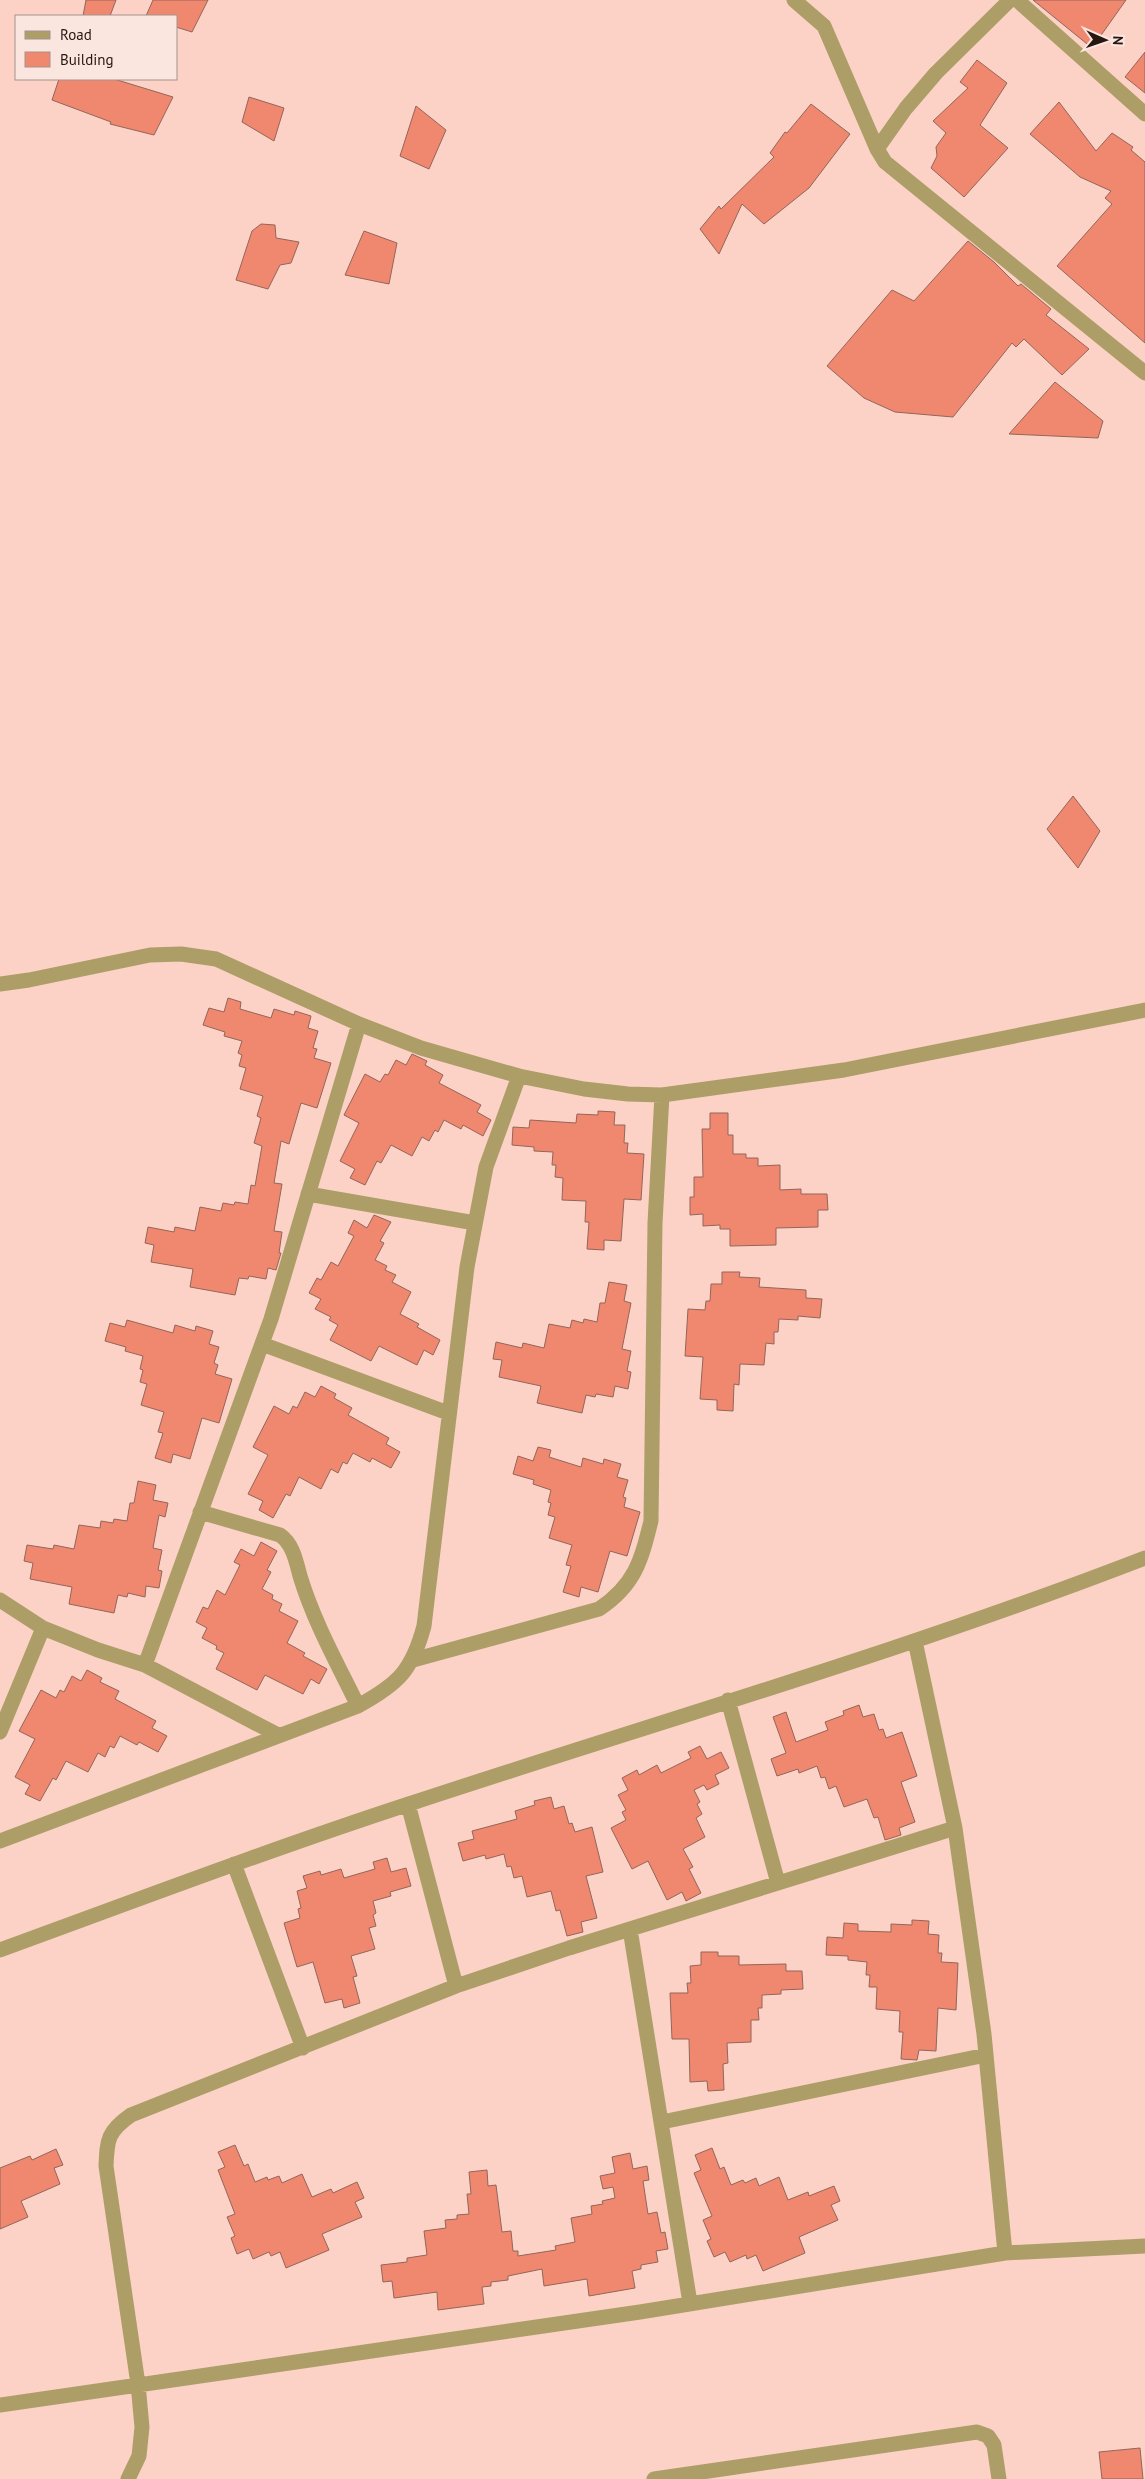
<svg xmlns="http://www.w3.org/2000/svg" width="1145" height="2479" font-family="'PT Sans',sans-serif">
<rect width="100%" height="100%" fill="#fcd2c7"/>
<!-- building -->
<path fill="#f0886f" stroke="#93655a" d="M86 0H116L110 16H83Z
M153 0H208L192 32 176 27V16H146Z
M1033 0H1126L1092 48Z
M1145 52V93L1125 77Z
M977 60 1007 83 980 125 1008 148 964 197 931 168 937 156 936 147 946 133 933 121 968 88 960 82Z
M59 79H114L173 97 154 135 110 124 111 122 52 100Z
M249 97 284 108 274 141 242 122Z
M1059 102 1096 151 1112 133 1133 147 1131 150 1145 162V343L1057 266 1112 204 1105 198 1111 191 1080 177 1030 134Z
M811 104 850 134 809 188 764 224 742 204 719 254 700 229 719 206 721 209 774 157 770 153 785 132 787 133Z
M416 106 446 130 429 169 400 156Z
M261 224 275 225 276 238 299 242 291 263 280 265 268 289 236 280 252 231Z
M364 231 397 243 389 284 345 275Z
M968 241 994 262 1018 286 1021 284 1051 309 1046 315 1089 349 1062 375 1024 339 1016 347 1012 343 953 417 895 412 864 398 827 366 892 290 914 301Z
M1055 382 1103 421 1098 438 1009 434Z
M1073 796 1100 831 1078 868 1047 829Z
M228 998 241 1002 240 1009 271 1018 274 1009 294 1015 295 1011 311 1016 308 1028 318 1031 313 1048 317 1049 314 1058 331 1063 317 1108 301 1103 289 1144 281 1141 274 1183 282 1184 274 1231 282 1232 279 1253H281L276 1270 268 1268 266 1279 249 1276 248 1279 239 1278 235 1295 190 1287 193 1269 151 1262 154 1245 145 1243 148 1227 174 1232 175 1227 195 1231 200 1207 221 1211 223 1203 234 1205 235 1202 248 1204 251 1185 255 1186 262 1146 254 1143 261 1118 257 1116 263 1096 240 1089 246 1068 239 1066 242 1055 238 1053 242 1041 224 1036 225 1032 203 1025 209 1008 224 1012Z
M412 1054 427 1061 425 1065 443 1075 439 1083 481 1105 477 1112 491 1120 483 1136 463 1125 461 1129 444 1120 438 1132 435 1130 429 1141 422 1137 412 1156 391 1145 381 1163 377 1161 365 1185 350 1178 355 1169 340 1161 359 1123 344 1115 365 1074 380 1082 385 1074 388 1075 396 1060 406 1065Z
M598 1111 615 1112 614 1125H625L624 1143H628L627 1153 644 1154 641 1200 624 1199 621 1241 604 1240V1250L587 1249 589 1222H585L586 1201 562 1200 563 1178 555 1177 556 1165H552L553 1152 534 1151V1147L512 1145 513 1127 529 1128 530 1120 576 1123 577 1114 598 1115Z
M710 1113H728V1135H733V1154H746V1158H758V1166L780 1165V1190L801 1189V1194H827L828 1210H818V1227L776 1228V1245L730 1246V1229H720V1225L703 1226V1214L690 1215V1197H694V1177H703L702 1129H710Z
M374 1215 391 1222 380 1241 384 1243 375 1260 387 1266 385 1270 396 1275 392 1282 411 1292 400 1314 419 1324 417 1327 440 1340 433 1355 424 1350 417 1365 379 1346 371 1361 330 1340 338 1325 329 1320 331 1317 315 1309 321 1299 309 1293 317 1278 321 1280 331 1262 338 1266 354 1236 348 1233 354 1220 367 1228Z
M722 1272H740L739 1277 760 1278 759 1287 806 1290V1298L822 1299 820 1318 798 1316V1320L779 1319 778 1332H774V1344L766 1343 764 1365 740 1364 739 1385 734 1384 733 1411 717 1410V1400L700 1399 703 1357 685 1356 688 1309 705 1310 706 1301H710L711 1284H722Z
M609 1282 627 1285 624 1301 631 1303 622 1349 631 1351 627 1371 631 1372 628 1389 615 1386 613 1397 596 1394 595 1397 586 1395 582 1413 537 1403 541 1386 499 1377 502 1360 493 1359 496 1342 522 1348 523 1343 544 1348 549 1324 570 1328 572 1320 583 1323 584 1319 597 1322 600 1303H605Z
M127 1320 173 1333 175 1325 195 1331 196 1326 213 1331 209 1344 219 1347 214 1363 218 1365 215 1374 232 1379 219 1423 202 1418 190 1459 173 1454 171 1463 155 1458 163 1433 158 1432 164 1412 141 1405 147 1384 140 1382 143 1370 140 1369 143 1356 125 1351 126 1347 105 1341 110 1323 125 1327Z
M321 1386 336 1394 334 1398 352 1408 348 1415 389 1438 386 1444 400 1452 391 1468 372 1458 370 1462 353 1453 347 1464 343 1462 338 1473 331 1469 321 1489 299 1477 290 1496 286 1494 273 1518 259 1510 263 1501 248 1494 268 1455 253 1447 274 1406 289 1414 293 1406 297 1408 305 1392 315 1397Z
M538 1447 551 1450 549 1457 581 1467 583 1458 603 1464 604 1459 621 1464 617 1477 628 1480 623 1497 626 1498 624 1507 640 1512 627 1556 610 1551 598 1592 581 1587 579 1597 563 1592 571 1566 566 1565 572 1545 549 1538 555 1517 548 1515 551 1503 548 1502 551 1490 533 1484 534 1480 513 1474 518 1456 533 1461Z
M138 1481 156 1485 153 1500 168 1503 165 1517 159 1515 153 1548 162 1550 158 1570 162 1571 159 1588 146 1586 145 1597 128 1593 127 1597 118 1595 114 1613 69 1604 72 1587 30 1579 33 1563 24 1561 27 1545 53 1549 54 1545 74 1549 79 1525 100 1528 101 1521 113 1523 114 1519 127 1521 130 1503H134Z
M261 1542 277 1551 267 1570 271 1572 262 1589 273 1595 272 1599 282 1604 279 1611 298 1621 287 1643 305 1653 303 1656 327 1669 319 1684 311 1679 303 1694 265 1675 257 1690 216 1669 224 1653 216 1649 217 1646 202 1638 207 1628 196 1622 203 1607 208 1609 217 1590 225 1595 240 1565 234 1562 241 1549 254 1556Z
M87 1670 102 1678 100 1682 119 1691 115 1699 156 1721 152 1728 167 1736 158 1752 139 1742 137 1745 120 1736 114 1748 110 1746 105 1757 98 1753 88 1772 66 1761 56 1780 53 1778 40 1801 25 1794 30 1785 15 1777 35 1739 19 1731 41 1690 56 1698 60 1690 64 1692 72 1676 81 1681Z
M859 1705 863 1717 874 1714 879 1730 883 1729 886 1738 902 1732 917 1776 901 1782 915 1822 899 1828 901 1835 885 1840 878 1817 874 1818 867 1799 844 1807 836 1786 829 1789 825 1777 821 1778 817 1766 799 1773 798 1769 777 1776 771 1759 786 1753 773 1717 786 1712 796 1742 828 1730 825 1722 844 1715 843 1711Z
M700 1746 707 1759 721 1752 729 1768 715 1775 719 1784 707 1790 704 1785 694 1790 700 1802 697 1804 702 1814 696 1818 705 1837 683 1849 693 1867 689 1869 701 1893 686 1901 682 1892 667 1900 648 1861 632 1869 611 1828 626 1820 622 1812 626 1810 618 1795 628 1790 622 1778 637 1770 639 1775 657 1765 661 1773 691 1758 688 1752Z
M551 1797 554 1809 564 1806 569 1824 572 1823 575 1832 592 1827 603 1872 586 1876 597 1918 581 1922 583 1932 567 1936 560 1910 556 1911 551 1891 527 1897 522 1876 514 1878 511 1866 507 1867 504 1854 486 1859 485 1855 463 1861 458 1843 474 1839 472 1831 517 1819 515 1811 535 1805 534 1801Z
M387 1858 391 1872 406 1868 411 1886 390 1892 391 1896 373 1901 376 1913 373 1915 376 1926 369 1928 375 1949 351 1956 357 1976 353 1977 360 2003 344 2008 342 1999 325 2003 313 1962 297 1967 284 1923 300 1918 298 1909 301 1908 297 1891 307 1888 303 1876 320 1871 321 1875 341 1869 344 1878 375 1869 373 1862Z
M912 1920 929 1921 928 1934 939 1935 938 1953H942L941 1962 958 1963 956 2010 938 2008 936 2051 919 2050 917 2060 901 2059 903 2032H899L900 2011 876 2009 877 1987H869L870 1975H866L867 1962 848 1960V1956L826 1955 827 1937 843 1938 844 1923 858 1924V1931L891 1932V1924L912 1925Z
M701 1952H718V1956H739V1965L786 1964V1971H802L803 1989 781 1990V1994L762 1995V2008H758L759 2020H751V2042L727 2043 728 2063 723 2064 724 2090 708 2091 707 2081 690 2082 689 2039H672L670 1993H688L687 1983H691L690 1966 701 1965Z
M235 2145 244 2166 248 2164 255 2182 267 2177 268 2180 279 2176 282 2183 302 2174 312 2197 331 2189 333 2193 357 2182 364 2198 355 2202 362 2217 322 2234 329 2250 286 2268 280 2252 271 2256 269 2252 253 2259 249 2249 237 2254 231 2238 235 2236 227 2217 235 2214 218 2170 225 2167 218 2152Z
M712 2148 720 2169 724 2167 731 2185 743 2180 745 2183 756 2178 759 2186 779 2177 788 2200 808 2192 809 2196 834 2186 840 2201 831 2205 838 2220 799 2237 805 2253 763 2271 756 2255 747 2259 746 2255 730 2262 725 2252 714 2257 707 2241 711 2239 703 2220 712 2216 694 2173 701 2170 695 2155Z
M56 2149 63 2165 54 2168 60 2184 21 2201 28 2217 0 2229V2168L30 2156 32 2160Z
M630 2153 633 2169 647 2166 649 2180 643 2181 648 2214 657 2212 661 2233 665 2232 668 2249 656 2251 658 2262 641 2265V2269L632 2271 635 2288 589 2296 587 2279 544 2286 542 2269 508 2276V2280L491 2282V2286L482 2287 484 2304 438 2310 437 2292 394 2298 392 2281 383 2282 381 2265 407 2262V2258L427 2255 424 2231 446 2228 445 2220 457 2219V2215L469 2214 467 2194H471L469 2172 487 2170 488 2186 496 2185 502 2232 511 2231 513 2251H518V2256L556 2250 555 2246 575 2242 571 2218 592 2214 591 2206 603 2204 602 2201 615 2198 613 2187 603 2189 600 2176 615 2173 612 2157Z
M1140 2448 1143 2479H1102L1099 2452Z"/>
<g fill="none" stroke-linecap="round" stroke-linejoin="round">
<!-- minor -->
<path stroke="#ad9e68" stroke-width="15" d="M794 0 824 26 877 149 885 162 1145 373
M1017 0 1145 114
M877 149 906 108 936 73 1010 0
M0 984 29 980 150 955 181 954 216 959 359 1024 421 1048 519 1076 584 1089 628 1094 662 1095 844 1070 1145 1010
M308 1194 475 1223
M262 1344 448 1413
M200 1512 280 1535C293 1544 296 1561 300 1576 314 1622 337 1663 358 1706
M0 1600 43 1628 98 1650 145 1665 278 1735
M413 1660 599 1609C635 1585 641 1561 651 1521L655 1223 662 1095
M145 1665 271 1319 359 1024
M728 1700 778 1883
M0 1732 43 1628
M408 1804 456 1986
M0 1841 358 1706C398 1684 412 1671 424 1626L467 1267 486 1167 519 1076
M234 1864 303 2048
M630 1929 690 2303
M0 1950C137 1900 274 1848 412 1803 657 1722 905 1651 1145 1558
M662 2122 986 2055
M1005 2253 1145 2246
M0 2405 640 2312 1005 2253 984 2034 955 1828 915 1641
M128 2479 139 2456 142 2427 138 2384 106 2166C107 2139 108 2131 131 2115L456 1986 569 1948 955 1828
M654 2479 977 2432 988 2436 994 2445 999 2479"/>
</g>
<!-- legend -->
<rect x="15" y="15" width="162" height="65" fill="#fae5df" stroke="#a6928d"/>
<rect x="25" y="31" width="25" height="8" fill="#ad9e68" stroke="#a6928d"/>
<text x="60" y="40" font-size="15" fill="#281611">Road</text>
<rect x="25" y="52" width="25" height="15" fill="#f0886f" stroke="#a6928d"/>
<text x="60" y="65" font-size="15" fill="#281611">Building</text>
<!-- north arrow -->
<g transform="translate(1105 40) rotate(92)" stroke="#fae5df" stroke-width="4" paint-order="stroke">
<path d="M0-4L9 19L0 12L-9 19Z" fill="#281611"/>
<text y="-8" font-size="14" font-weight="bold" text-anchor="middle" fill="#281611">N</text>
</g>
</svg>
